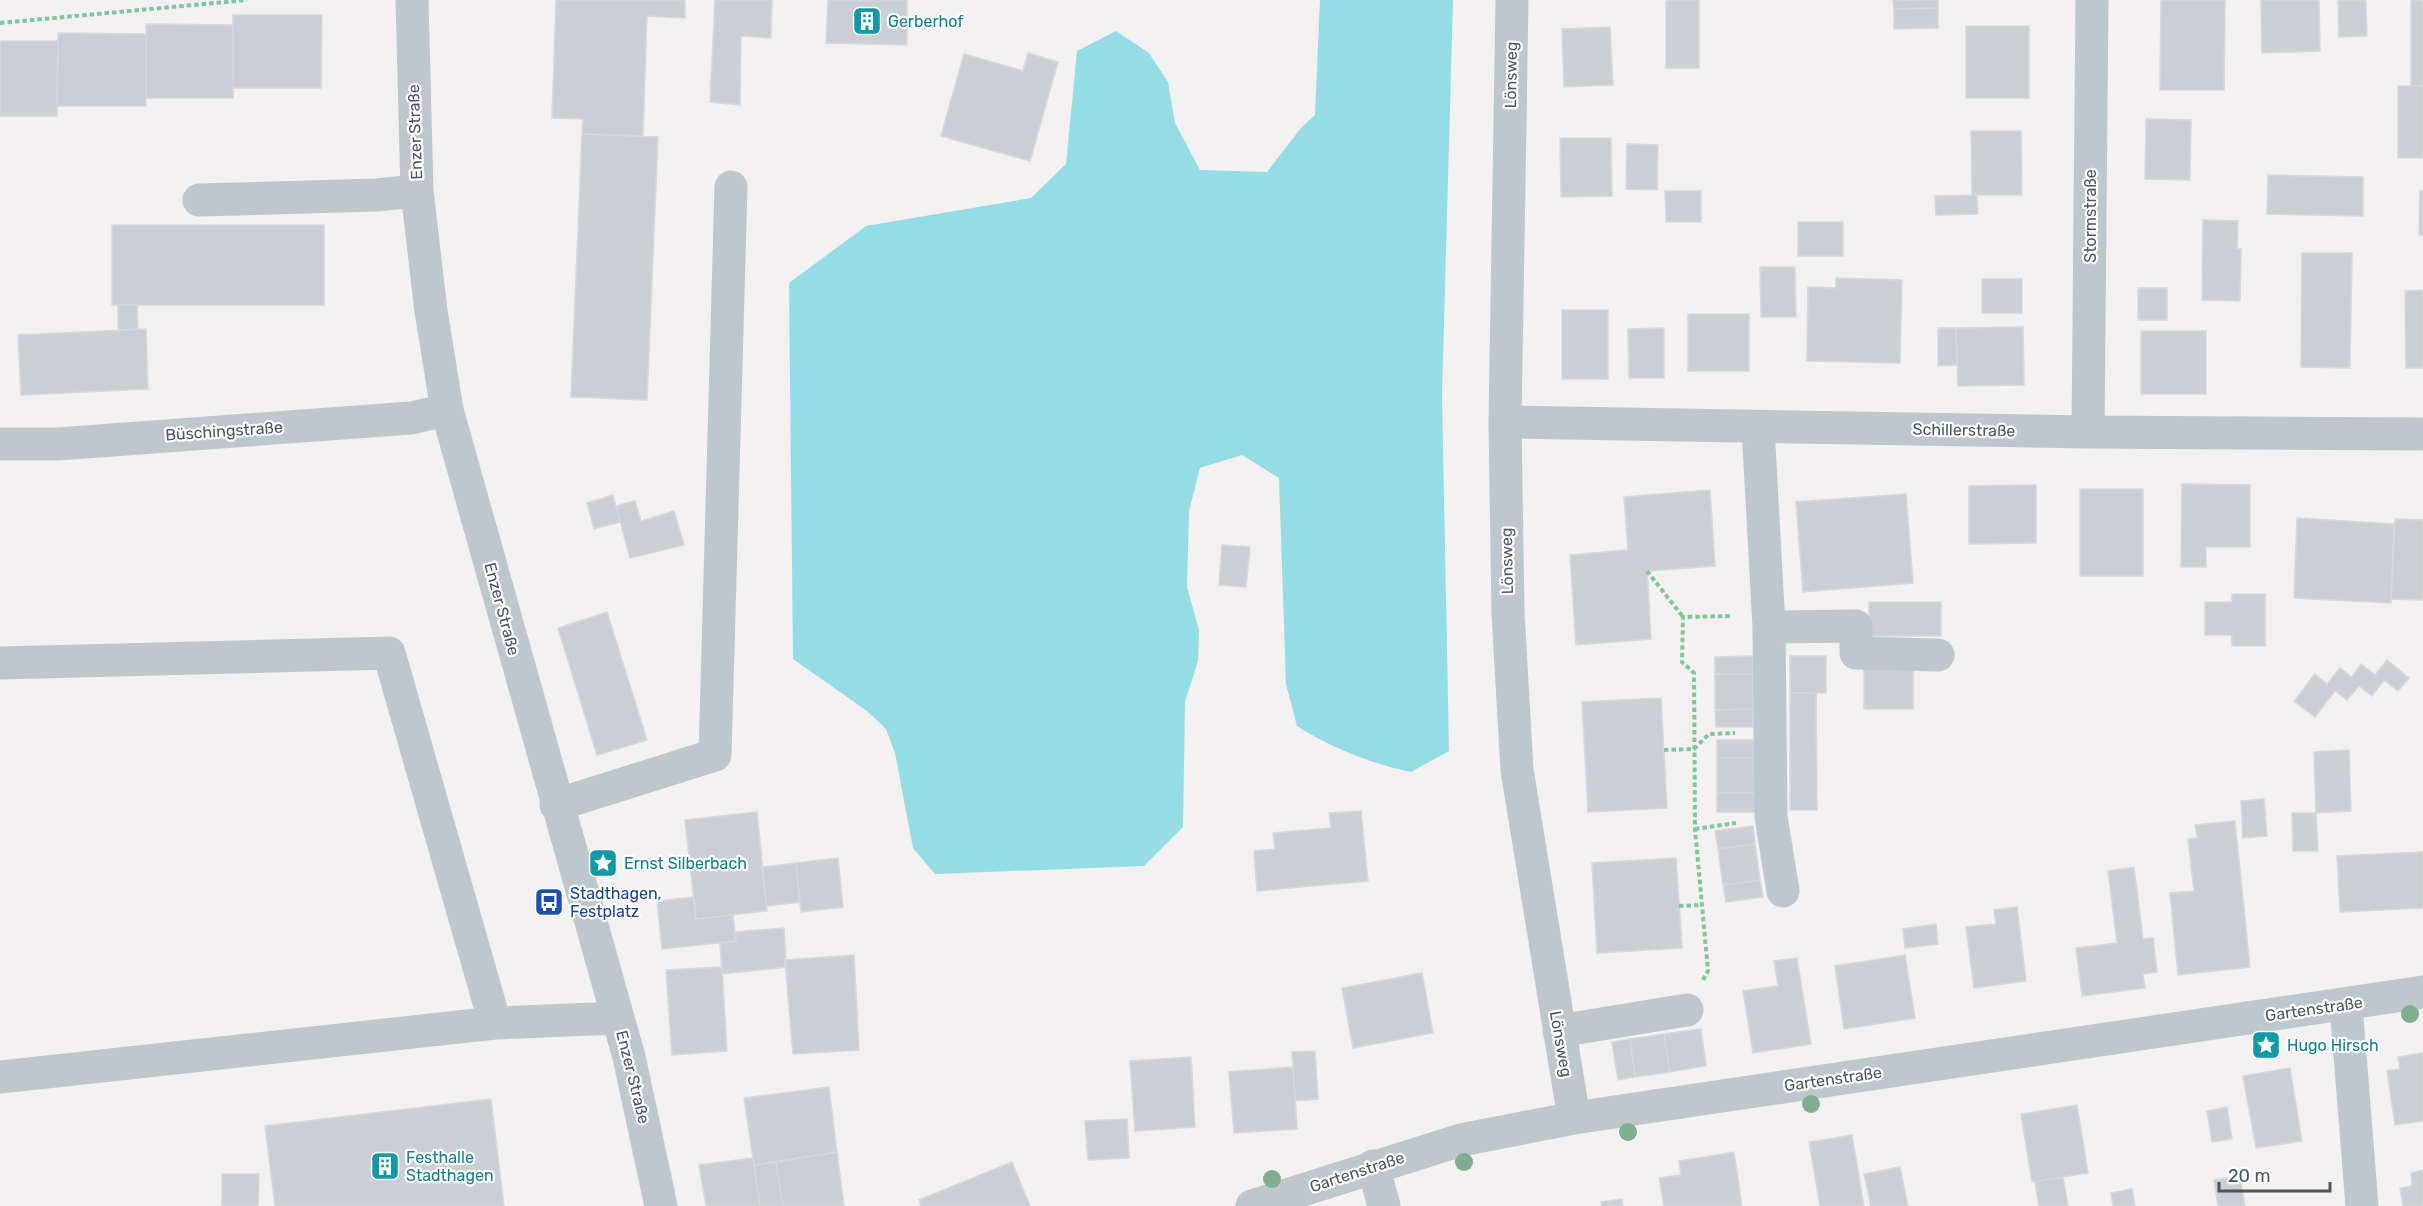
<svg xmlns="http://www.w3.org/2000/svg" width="2423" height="1206" font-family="Rubik,sans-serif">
<rect width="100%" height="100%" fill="#f3f1f1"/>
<!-- water -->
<path fill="#95dde5" d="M1320 0H1453L1442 395 1449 751 1411 772C1369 763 1334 749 1297 726L1286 684 1279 478 1242 455 1200 468 1189 511 1187 587 1199 630 1198 661 1185 702 1183 827 1144 866 935 874 913 848 895 753 886 729 867 711 793 659 789 283 866 226 1031 198 1066 164 1077 51 1116 31 1149 53 1168 82 1175 123 1200 170 1267 172 1301 128 1315 115Z"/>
<!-- building -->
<path fill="#cbcfd3" stroke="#d6d8dc" stroke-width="1.5" d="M556 0H685V18L647 16 643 136 582 134 583 119 552 118Z
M715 0H772L771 38 741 36 740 105 710 102Z
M828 0H907V45L826 43Z
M1666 0H1699V68H1666Z
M1893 0H1938V8L1894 9Z
M2161 0H2225L2224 90H2160Z
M2261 0H2319L2320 51 2262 53Z
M2338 0H2366L2367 36 2339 37Z
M2411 0H2423V86H2411Z
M1938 8V28L1894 29V9Z
M233 15H322L321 88H233Z
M146 24 233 25V98H146Z
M1966 26H2029V98H1966Z
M1610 27 1613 85 1564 87 1562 29Z
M58 33 146 34V106H57Z
M0 41H58L57 116H0Z
M1028 53 1058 62 1030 161 941 136 964 54 1023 71Z
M2398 86H2423V158H2398Z
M2146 119 2191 120 2190 180 2145 179Z
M1971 131H2021L2022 195H1972Z
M582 134 658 137 647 400 571 397Z
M1560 138H1611L1612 196 1561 197Z
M1627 144 1658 145 1657 190 1626 189Z
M2268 175 2363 177V216L2267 214Z
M1665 191H1701V222H1666Z
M2420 191H2423V235H2419Z
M1977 195 1978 214 1936 215 1935 196Z
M2203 220 2238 221 2237 249H2241L2240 301 2202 300Z
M1798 222H1843V256H1798Z
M112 225H324V305H112Z
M2302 253H2352L2350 368 2301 367Z
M1760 267H1795L1796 317H1761Z
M1836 278 1902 280 1900 363 1807 361 1808 287 1836 288Z
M1982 279H2022V313H1982Z
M2138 288H2167V320H2138Z
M2423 290V368H2406L2405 291Z
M118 305H137L138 329 118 330Z
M1562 310H1608V379H1562Z
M1688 314H1749V371H1688Z
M2023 327 2024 385 1958 386 1956 328Z
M1664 328V378H1629L1628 329Z
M1938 328H1956L1957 365 1938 366Z
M146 329 148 389 21 395 18 335Z
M2141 331H2206V394H2141Z
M2182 484 2250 485V547H2206V567H2181Z
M2036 485V543L1969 544V486Z
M2080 489H2143V576H2080Z
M1710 490 1715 566 1647 571 1651 639 1576 645 1570 555 1628 550 1624 497Z
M1906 494 1913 583 1803 592 1796 502Z
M613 495 620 522 594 529 587 503Z
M635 501 641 521 674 511 684 545 630 558 616 506Z
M2297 518 2394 524 2391 603 2294 598Z
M2395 519 2423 520V600L2391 599Z
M1222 545 1250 547 1246 587 1219 585Z
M2232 594H2265V646H2232V635H2205V602H2232Z
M1869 602H1941V636H1869Z
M607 612 647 740 597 755 558 628Z
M1753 656V674H1715V657Z
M1790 656H1826V693H1790Z
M2387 660 2409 678 2398 691 2384 680 2372 696 2359 686 2347 700 2335 691 2315 717 2294 701 2315 674 2327 684 2340 668 2352 677 2361 664 2375 675Z
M1864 667H1913V709H1864Z
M1715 674H1753V709L1715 710Z
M1790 693H1816L1817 810H1790Z
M1661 698 1667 808 1588 812 1582 702Z
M1753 709V727H1716L1715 710Z
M1717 740H1754V758H1717Z
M2349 750 2351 811 2316 813 2314 752Z
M1717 758H1754L1755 793H1717Z
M1717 793H1755V812H1717Z
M2264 799 2267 836 2243 838 2241 801Z
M1361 811 1368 881 1257 891 1254 851 1275 849 1273 833 1331 828 1329 813Z
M757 812 767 911 696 919 685 820Z
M2292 813H2316L2318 851H2293Z
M2235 821 2250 967 2178 975 2170 893 2194 891 2188 839 2197 838 2195 825Z
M1753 826 1755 844 1718 849 1715 831Z
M1755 844 1760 880 1723 885 1718 849Z
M2423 852V908L2340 912 2337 856Z
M838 858 843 907 801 912 796 863Z
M1676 858 1682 948 1597 953 1592 863Z
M796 863 800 902 767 906 762 867Z
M2134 867 2143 939 2153 938 2157 972 2143 974 2145 988 2082 996 2076 948 2117 943 2108 871Z
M1760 880 1763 897 1726 902 1723 885Z
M694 897 696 919 733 915 736 941 662 949 657 901Z
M2017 907 2026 981 1974 988 1966 927 1996 924 1994 910Z
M1936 924 1938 944 1905 948 1903 929Z
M784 928 786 967 722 974 720 943 736 941 734 932Z
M854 955 859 1050 793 1054 785 960Z
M1905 955 1915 1018 1844 1029 1835 966Z
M1797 958 1811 1044 1753 1053 1743 991 1778 986 1774 961Z
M722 967 727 1051 672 1055 666 970Z
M1422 973 1433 1033 1353 1048 1342 988Z
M1701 1029 1706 1066 1670 1072 1664 1034Z
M1664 1034 1670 1072 1635 1077 1630 1039Z
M1630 1039 1635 1077 1618 1080 1612 1042Z
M1315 1051 1318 1099 1295 1101 1292 1052Z
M2423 1053V1121L2395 1125 2387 1071 2400 1069 2398 1057Z
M1191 1057 1195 1127 1135 1131 1130 1061Z
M1293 1067 1297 1129 1234 1133 1229 1072Z
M2290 1068 2302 1141 2256 1148 2243 1076Z
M829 1087 837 1152 754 1165 744 1098Z
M491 1099 504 1206H275L265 1126Z
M2077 1105 2088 1173 2032 1182 2021 1114Z
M2227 1107 2232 1139 2212 1142 2207 1111Z
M1127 1119 1129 1158 1088 1160 1085 1121Z
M1852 1135 1864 1206H1820L1809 1142Z
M837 1152 844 1206H783L776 1162Z
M1734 1152 1742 1206H1664L1659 1178 1681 1175 1679 1161Z
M753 1158 760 1206H706L699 1165Z
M776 1162 783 1206H760L754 1165Z
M1012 1162 1030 1206H921L919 1200Z
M1900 1167 1908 1206H1871L1864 1174Z
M2423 1170V1206H2403L2400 1188 2412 1186 2411 1173Z
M222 1174H259L258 1206H222Z
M2240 1176 2245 1206H2218L2214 1180Z
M2063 1177 2068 1206H2039L2035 1182Z
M2132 1189 2135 1206H2113L2111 1193Z
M1622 1199 1623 1206H1602L1601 1202Z"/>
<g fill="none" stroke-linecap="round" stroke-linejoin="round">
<!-- path -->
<path stroke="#7fc79c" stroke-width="4" stroke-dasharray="4.5 3" stroke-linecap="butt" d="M0 23 247 0
M1647 571 1683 617
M1664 750 1694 749 1709 734 1735 733
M1695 829 1736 823
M1679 906 1702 905
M1703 980 1708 971 1695 829 1694 673 1682 662 1683 617 1732 616"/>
<!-- minor -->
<path stroke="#bec7cc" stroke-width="33" d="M412 0 417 191 431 311 447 410 629 1057 661 1206
M1512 0 1505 422 1508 613 1517 770 1574 1118
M199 200 376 195 417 191
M1505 422 2088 432 2423 434
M1758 427 1769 627 1771 817 1783 891
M2088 432 2092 0
M0 444H58L411 418 447 410
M1769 627 1856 626V653L1938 655
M0 663 389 653 495 1023
M556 805 715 755 731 187
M2346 1005 2362 1206
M1559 1031 1687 1010
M0 1077 495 1023 618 1018
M1373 1166 1384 1206
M1252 1206 1461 1140 1574 1118 2423 992"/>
</g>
<!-- trees -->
<g fill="#7faf91">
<circle cx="2410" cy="1014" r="9"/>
<circle cx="1811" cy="1104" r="9"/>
<circle cx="1628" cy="1132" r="9"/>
<circle cx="1464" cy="1162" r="9"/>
<circle cx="1272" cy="1179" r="9"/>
</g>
<!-- icons -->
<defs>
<g id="building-square" transform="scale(1.5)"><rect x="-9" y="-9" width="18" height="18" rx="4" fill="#0f9aa8" stroke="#fff"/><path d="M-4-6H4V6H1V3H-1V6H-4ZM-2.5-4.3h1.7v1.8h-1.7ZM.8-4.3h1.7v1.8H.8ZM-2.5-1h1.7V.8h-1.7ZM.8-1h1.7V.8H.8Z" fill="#fff"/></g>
<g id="sight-square" transform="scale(1.5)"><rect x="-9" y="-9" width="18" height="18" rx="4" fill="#0f9aa8" stroke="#fff"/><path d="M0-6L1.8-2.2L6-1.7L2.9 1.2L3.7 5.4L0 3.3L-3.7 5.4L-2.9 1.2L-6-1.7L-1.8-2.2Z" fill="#fff"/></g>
<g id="bus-square" transform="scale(1.5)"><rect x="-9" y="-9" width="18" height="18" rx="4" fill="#1a4fb4" stroke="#fff"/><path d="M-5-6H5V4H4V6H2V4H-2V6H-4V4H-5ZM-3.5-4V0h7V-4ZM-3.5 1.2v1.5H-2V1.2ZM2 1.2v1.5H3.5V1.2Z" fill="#fff"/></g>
</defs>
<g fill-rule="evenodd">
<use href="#building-square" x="867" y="21"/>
<use href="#sight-square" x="603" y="863"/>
<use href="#bus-square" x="549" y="902"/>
<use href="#sight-square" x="2266" y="1045"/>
<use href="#building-square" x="385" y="1166"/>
</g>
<g text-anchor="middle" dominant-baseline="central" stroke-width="4.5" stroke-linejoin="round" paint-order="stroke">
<!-- culture labels -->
<g font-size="16" fill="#0d838f" stroke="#fff" text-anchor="start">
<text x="888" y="21">Gerberhof</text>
<text x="624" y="863">Ernst Silberbach</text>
<text x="2287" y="1045">Hugo Hirsch</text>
<text x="406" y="1157">Festhalle<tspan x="406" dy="18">Stadthagen</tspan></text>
</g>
<!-- street labels -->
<g font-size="16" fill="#4a565d" stroke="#fff">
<text transform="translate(1511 75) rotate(-89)">Lönsweg</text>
<text transform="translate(415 132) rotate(-92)">Enzer Straße</text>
<text transform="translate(2090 216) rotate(-90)">Stormstraße</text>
<text transform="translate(1964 430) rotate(1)">Schillerstraße</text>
<text transform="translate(224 431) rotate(-4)">Büschingstraße</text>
<text transform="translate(1507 561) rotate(-91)">Lönsweg</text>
<text transform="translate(502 609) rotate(75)">Enzer Straße</text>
<text transform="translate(2314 1009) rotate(-8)">Gartenstraße</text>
<text transform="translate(1561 1044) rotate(80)">Lönsweg</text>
<text transform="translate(633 1077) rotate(76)">Enzer Straße</text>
<text transform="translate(1833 1079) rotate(-8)">Gartenstraße</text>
<text transform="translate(1357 1172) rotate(-18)">Gartenstraße</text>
</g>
<!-- transit labels -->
<g font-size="16" fill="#164399" stroke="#fff" text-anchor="start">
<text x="570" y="893">Stadthagen,<tspan x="570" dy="18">Festplatz</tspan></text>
</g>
</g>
<!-- scale -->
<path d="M2219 1182v9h111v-9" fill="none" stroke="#4a565d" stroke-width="3"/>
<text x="2228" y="1182" font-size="18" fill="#4a565d" stroke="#ffffff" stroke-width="4.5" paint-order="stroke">20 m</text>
</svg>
